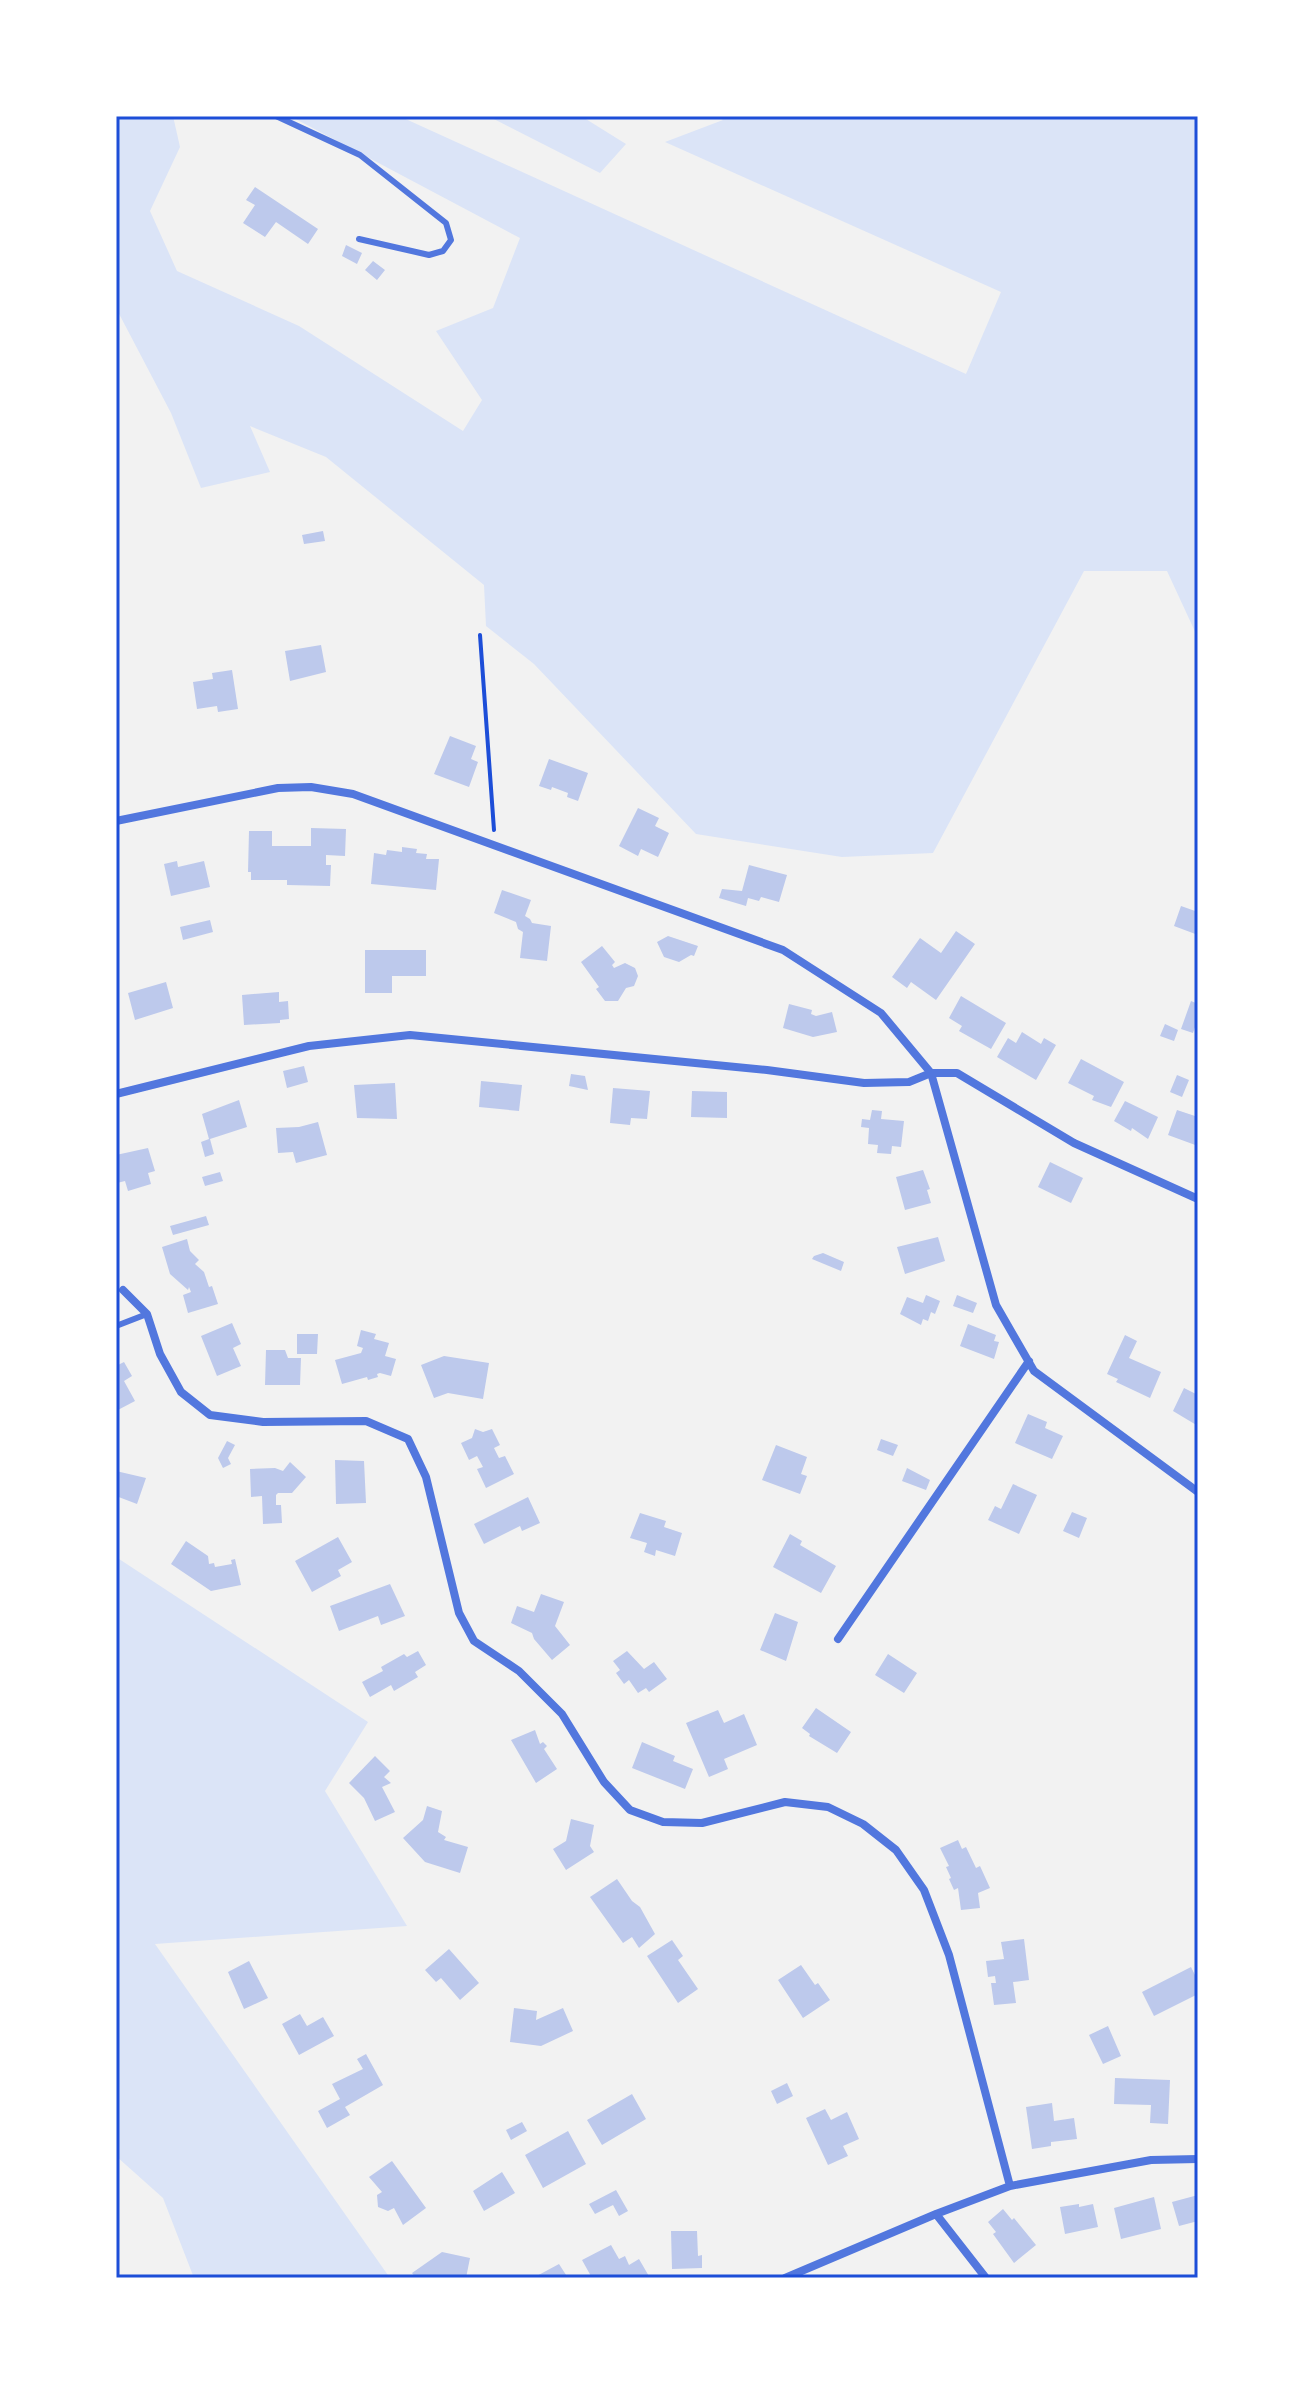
<svg xmlns="http://www.w3.org/2000/svg" width="1314" height="2394" font-family="'Noto Sans',sans-serif">
<rect width="100%" height="100%" fill="#f2f2f2"/>
<!-- green -->
<path fill="#dbe4f7" d="M116 116H173L180 147 150 211 177 271 299 326 463 431 482 400 436 331 493 308 520 238 290 116H399L966 374 1001 292 665 142 723 120 716 116H1198V638L1167 571H1084L933 853 842 857 696 834 534 664 486 626 484 585 326 457 250 426 270 472 201 488 171 413 116 308Z
M488 116H581L626 144 600 173Z
M116 1557 368 1722 325 1791 407 1926 155 1944 390 2278H194L163 2198 116 2156Z"/>
<!-- building -->
<path fill="#bdc9ec" d="M255 187 318 229 308 244 276 222 265 237 243 223 255 205 246 200Z
M346 245 362 253 357 264 342 256Z
M373 261 385 270 377 280 365 270Z
M323 531 325 541 304 544 302 535Z
M321 645 326 672 290 681 285 651Z
M232 670 238 709 218 712 217 706 197 709 193 682 213 679 212 673Z
M450 736 476 746 471 759 478 762 469 787 434 774Z
M549 759 588 773 578 801 567 797 568 793 552 787 551 790 539 786Z
M638 808 659 818 655 826 669 833 658 857 641 849 638 856 619 846Z
M311 828 346 829 345 856 326 855V865H331L330 886 287 885V880H251V872H248L249 831H272V846H311Z
M402 847 417 849 416 853 427 854 426 859H439L436 890 371 884 374 853 386 855 387 850 402 852Z
M177 861 178 867 204 861 210 887 171 896 164 864Z
M749 865 787 875 779 902 761 897 759 901 748 898 746 906 719 898 722 889 742 891Z
M502 890 531 900 525 916 530 919 532 923 551 926 547 961 520 958 523 932 518 929 516 922 494 913Z
M1181 906 1198 912V935L1174 926Z
M210 920 213 932 183 940 180 927Z
M956 931 975 944 936 1000 911 982 907 988 892 977 920 938 941 953Z
M668 936 698 946 694 956 691 955 679 962 664 957 657 942Z
M602 946 615 962 612 965 614 968 625 963 635 968 638 976 634 986 626 988 618 1001H605L596 989 599 987 581 962Z
M365 950H426V976H392V993H365Z
M166 982 173 1008 135 1020 128 993Z
M279 992V1002L288 1001 289 1019 280 1020V1023L244 1025 242 995Z
M961 996 1006 1023 991 1049 959 1031 962 1026 949 1018Z
M1191 1001 1198 1004V1018L1193 1033 1181 1029Z
M789 1004 812 1010 811 1014 816 1016 832 1012 837 1032 813 1037 783 1028Z
M1165 1024 1178 1030 1174 1041 1160 1036Z
M1022 1032 1041 1044 1044 1038 1056 1045 1036 1080 997 1057 1008 1038 1016 1043Z
M1081 1059 1124 1082 1111 1107 1092 1100 1094 1096 1068 1083Z
M304 1066 308 1082 287 1088 283 1071Z
M571 1074 585 1076 588 1090 569 1086Z
M1177 1075 1189 1080 1182 1097 1170 1092Z
M481 1081 522 1085 519 1111 479 1107Z
M395 1083 397 1119 357 1118 354 1085Z
M613 1088 650 1091 647 1119 631 1118 630 1125 610 1123Z
M692 1091 727 1092V1118L691 1117Z
M239 1100 247 1127 210 1139 214 1154 205 1157 201 1142 209 1139 202 1114Z
M1125 1101 1158 1117 1148 1139 1132 1128 1131 1131 1114 1121Z
M872 1110 882 1111 881 1119 904 1121 901 1147 892 1146 891 1154 877 1153 878 1145 868 1144 869 1128 861 1127 862 1119 870 1120Z
M1177 1110 1198 1117V1146L1168 1135Z
M318 1122 327 1155 296 1163 293 1152 278 1153 276 1128 299 1127Z
M148 1148 155 1171 148 1173 151 1184 128 1191 125 1181 117 1183 116 1155Z
M1050 1162 1083 1178 1071 1203 1038 1187Z
M923 1170 930 1189 927 1190 931 1203 905 1210 896 1177Z
M220 1172 223 1181 205 1186 202 1177Z
M206 1216 209 1225 173 1235 170 1226Z
M938 1237 945 1261 905 1274 897 1247Z
M187 1239 190 1251 199 1260 195 1264 204 1272 209 1287 212 1286 218 1304 188 1313 183 1295 191 1292 189 1287 188 1290 170 1274 162 1247Z
M823 1253 844 1262 841 1271 812 1259 814 1256Z
M926 1295 940 1301 935 1314 931 1312 928 1321 923 1319 921 1325 900 1314 907 1297 923 1303Z
M957 1295 977 1303 973 1313 953 1306Z
M232 1323 241 1344 233 1348 241 1366 217 1376 201 1336Z
M968 1324 996 1335 994 1341 999 1342 994 1359 960 1346Z
M361 1330 376 1334 374 1339 389 1343 385 1356 396 1359 391 1376 380 1373 377 1374 378 1377 368 1380 367 1377 342 1384 335 1360 361 1353 363 1348 357 1346Z
M297 1334H318L317 1354H297Z
M1125 1335 1137 1341 1129 1358 1161 1372 1150 1398 1116 1382 1118 1379 1107 1374Z
M266 1350H285L288 1358H301L300 1385H265Z
M444 1356 489 1363 483 1399 448 1393 434 1398 421 1365Z
M124 1362 132 1376 124 1381 135 1401 116 1411V1366Z
M1184 1388 1198 1395V1426L1173 1411Z
M1028 1414 1047 1422 1045 1428 1063 1436 1052 1459 1015 1443Z
M475 1429 483 1432 492 1429 500 1445 494 1448 499 1458 505 1456 514 1474 486 1488 477 1469 483 1467 477 1456 469 1460 461 1443 472 1438Z
M881 1439 898 1445 893 1456 877 1450Z
M227 1441 235 1445 228 1458 231 1464 223 1468 218 1458Z
M776 1445 807 1457 801 1474 807 1476 800 1494 762 1480Z
M335 1460 364 1461 366 1503 336 1504Z
M290 1462 306 1477 292 1493H278L276 1495V1505H281L282 1523 263 1524 262 1496 251 1497 250 1469 275 1468 283 1471Z
M907 1468 930 1480 926 1490 902 1481Z
M116 1471 146 1478 137 1504 116 1496Z
M1013 1484 1037 1495 1019 1534 988 1520 995 1506 1001 1509Z
M528 1497 540 1523 522 1531 520 1526 484 1544 474 1524Z
M1072 1512 1087 1518 1079 1538 1063 1531Z
M640 1513 666 1521 664 1527 682 1533 675 1556 656 1550 655 1556 644 1552 647 1543 630 1538Z
M790 1534 802 1541 800 1545 836 1566 821 1593 773 1567Z
M338 1537 352 1562 338 1570 341 1576 312 1592 295 1561Z
M186 1541 208 1556 209 1564 214 1563 215 1567 232 1564 231 1560 235 1559 241 1585 211 1591 171 1564Z
M390 1584 405 1616 381 1625 378 1616 339 1631 330 1606Z
M541 1594 564 1602 555 1626 570 1645 552 1660 534 1639 532 1633 511 1623 517 1606 534 1612Z
M775 1613 798 1622 786 1661 760 1650Z
M418 1651 426 1665 415 1672 418 1677 394 1691 391 1685 370 1697 362 1682 383 1671 381 1667 404 1654 407 1657Z
M627 1651 644 1669 654 1662 667 1679 649 1692 646 1688 638 1693 629 1680 624 1684 616 1673 620 1670 613 1661Z
M888 1654 917 1673 904 1693 875 1675Z
M816 1708 851 1732 837 1753 809 1736 810 1734 802 1728Z
M718 1710 724 1723 744 1714 757 1745 724 1759 728 1769 709 1777 686 1723Z
M535 1730 540 1744 543 1742 547 1746 544 1749 557 1769 536 1783 511 1740Z
M642 1742 675 1756 673 1761 693 1769 685 1789 632 1768Z
M375 1756 390 1771 384 1777 391 1783 382 1787 395 1812 375 1821 364 1798 349 1783Z
M427 1806 442 1811 438 1832 446 1837 444 1840 468 1847 460 1873 425 1862 403 1838 423 1820Z
M571 1819 594 1825 590 1846 594 1852 566 1870 553 1849 566 1841Z
M958 1840 962 1849 966 1847 976 1868 980 1866 990 1888 978 1893 980 1908 961 1910 958 1888 954 1890 949 1879 951 1878 946 1867 949 1866 940 1848Z
M617 1879 632 1901 640 1907 655 1934 639 1948 632 1937 623 1943 590 1897Z
M1024 1939 1029 1980 1013 1982 1016 2003 994 2005 991 1983H996L995 1976 988 1977 986 1961 1004 1959 1001 1942Z
M672 1940 683 1956 678 1960 698 1989 678 2003 647 1956Z
M449 1949 479 1983 460 2000 441 1978 436 1982 425 1970Z
M249 1961 268 1998 244 2009 228 1972Z
M801 1965 815 1985 818 1983 830 2000 803 2018 778 1980Z
M1191 1967 1198 1981V1994L1154 2016 1142 1992Z
M514 2008 537 2011 536 2020 563 2008 573 2031 541 2046 510 2042Z
M300 2014 307 2026 323 2017 334 2036 299 2055 282 2024Z
M1108 2026 1121 2056 1103 2064 1089 2035Z
M366 2054 383 2085 345 2107 350 2115 327 2128 318 2111 340 2099 332 2084 363 2069 357 2059Z
M1115 2078 1170 2080 1168 2124 1150 2123 1151 2105 1114 2104Z
M787 2083 793 2096 777 2104 771 2091Z
M632 2094 646 2119 602 2145 587 2120Z
M1052 2103 1054 2121 1074 2118 1077 2139 1051 2142V2146L1032 2149 1026 2107Z
M825 2109 831 2120 847 2112 859 2139 843 2146 848 2156 828 2165 806 2118Z
M522 2122 527 2131 511 2140 506 2130Z
M568 2131 586 2164 543 2188 525 2155Z
M392 2161 426 2208 403 2225 394 2208 388 2211 378 2207 377 2195 382 2192 369 2177Z
M502 2172 515 2193 484 2211 473 2191Z
M616 2190 628 2211 619 2216 613 2205 595 2214 589 2204Z
M1198 2195V2221L1179 2226 1172 2202Z
M1154 2197 1161 2229 1121 2239 1114 2208Z
M1079 2204V2207L1093 2204 1098 2227 1065 2234 1060 2207Z
M1003 2209 1012 2220 1014 2218 1036 2245 1014 2263 993 2234 996 2232 988 2222Z
M671 2231H697L698 2256 702 2255V2268L672 2269Z
M611 2245 619 2259 625 2256 629 2265 639 2259 650 2278H592L582 2260Z
M442 2252 470 2258 466 2278H416L412 2273Z
M559 2264 568 2278H533Z"/>
<g fill="none" stroke-linecap="round" stroke-linejoin="round">
<!-- path -->
<path stroke="#1d4ed8" stroke-width="4" d="M480 635 494 830"/>
<!-- service -->
<path stroke="#5277de" stroke-width="6" d="M276 116 360 155 446 223 451 240 443 251 429 255 359 239
M116 1326 147 1314"/>
<!-- minor -->
<path stroke="#5277de" stroke-width="8" d="M116 821 278 788 311 787 353 794 783 950 881 1013 931 1073 996 1305 1034 1371 1198 1492
M116 1094 309 1046 410 1035 767 1070 864 1083 909 1082 931 1073H957L1074 1143 1198 1199
M123 1290 147 1314 160 1354 181 1392 210 1415 263 1422 366 1421 408 1439 426 1477 459 1613 474 1641 519 1671 562 1714 604 1782 630 1810 663 1822 702 1823 785 1802 828 1807 863 1824 896 1850 924 1890 949 1955 1010 2186
M838 1639 1029 1361
M936 2214 986 2278
M785 2278 936 2214 1010 2186 1151 2160 1198 2159"/>
</g>
<!-- border -->
<rect width="1314" height="2394" fill="none" stroke="#ffffff" stroke-width="236"/>
<rect x="118" y="118" width="1078" height="2158" fill="none" stroke="#1d4ed8" stroke-width="3"/>
</svg>
